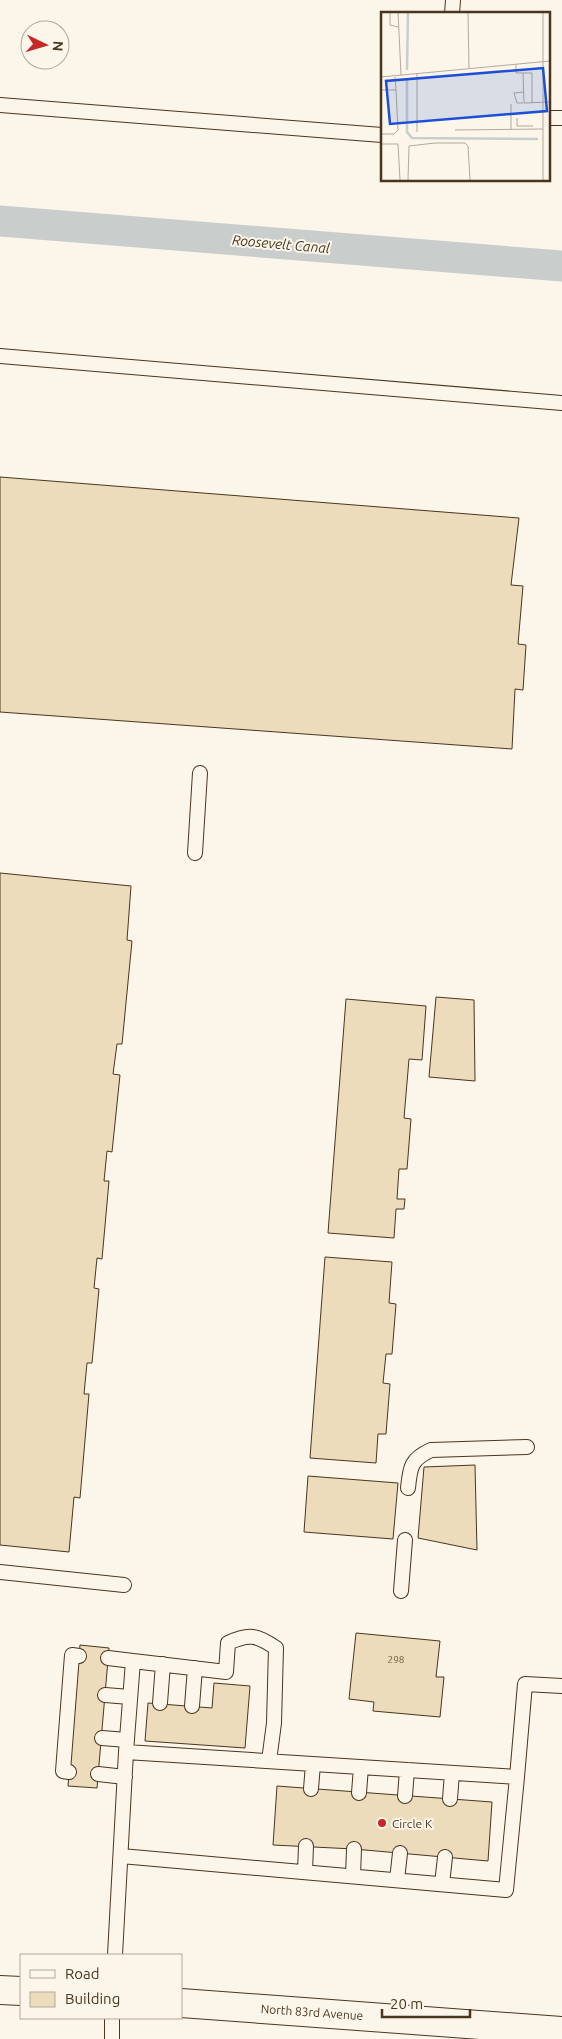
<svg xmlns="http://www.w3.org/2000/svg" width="562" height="2039" font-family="Ubuntu,sans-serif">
<rect width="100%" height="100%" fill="#fbf6e9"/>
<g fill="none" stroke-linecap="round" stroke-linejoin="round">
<!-- canal -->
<path stroke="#c9cecd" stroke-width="31" d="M0 221 562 266"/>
</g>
<!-- building -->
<path fill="#ecdcbc" stroke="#4a3520" d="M0 477 519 518 511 585 523 586 518 644 526 645 523 690 515 689 512 749 0 712Z
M0 873 131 886 127 940 132 941 122 1044H117L113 1074 120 1075 112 1152 107 1151 104 1181H109L102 1259 97 1258 94 1288 99 1289 92 1363H87L84 1394H89L80 1498 74 1497 69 1552 0 1545Z
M436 997 474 1000 475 1081 429 1077Z
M346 999 426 1006 422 1060 409 1059 404 1118 411 1119 407 1169H399L397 1199H405L404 1209H396L394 1238 328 1233Z
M325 1257 392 1262 389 1303 396 1304 392 1354H386L383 1383 390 1384 386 1434H378L376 1463 310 1458Z
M475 1465 477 1550 418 1538 424 1467Z
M308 1476 398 1483 393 1539 304 1532Z
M356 1633 440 1641 436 1677H444L440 1717 373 1711 374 1702 349 1699Z
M80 1645 109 1648 97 1788 68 1786Z
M214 1683 250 1686 245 1748 145 1741 148 1703 212 1708Z
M277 1786 492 1802 488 1861 354 1849 273 1845Z"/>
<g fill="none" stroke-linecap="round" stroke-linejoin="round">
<!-- service casing -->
<g stroke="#4a3520" stroke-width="16">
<path id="service" d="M452 14 453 0
M0 105 382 135
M548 118H562
M0 356 562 403
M195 853 200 773
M408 1488C410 1467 411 1459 431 1450L527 1447
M0 1572 124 1585
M401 1591 405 1540
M108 1658 133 1661
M105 1695 130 1697
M160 1703 163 1664
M192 1706 195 1668
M102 1738 127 1740
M126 1752 133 1661 226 1672 228 1643C249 1633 257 1635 276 1648L274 1723 269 1761
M69 1772 63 1771 72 1655 79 1656
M98 1774 125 1777
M311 1789 313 1764
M359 1793 361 1767
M405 1796 407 1770
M450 1799 452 1773
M121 1856 506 1890 517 1777
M305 1872 306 1846
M353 1876 354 1849
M397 1880 400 1853
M442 1884 445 1857
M115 1955 126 1752 517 1777 525 1684 562 1686
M112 2039V2018"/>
</g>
<!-- secondary casing -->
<g stroke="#4a3520" stroke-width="30">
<path id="secondary" d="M0 1990 21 1991
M181 2003 562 2031"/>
</g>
<!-- service -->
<use href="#service" stroke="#fbf6e9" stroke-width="14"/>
<!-- secondary -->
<use href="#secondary" stroke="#fbf6e9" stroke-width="28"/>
</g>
<!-- markers -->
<circle fill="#c62828" stroke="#fbf6e9" stroke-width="2" cx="382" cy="1823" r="5"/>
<g text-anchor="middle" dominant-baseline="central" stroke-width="4" stroke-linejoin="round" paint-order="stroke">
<!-- number labels -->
<g font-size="10" fill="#725f47">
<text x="396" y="1659">298</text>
</g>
<!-- poi labels -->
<g font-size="12" fill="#4a3520" stroke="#fbf6e9" text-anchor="start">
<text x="392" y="1823">Circle K</text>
</g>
<!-- street labels -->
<g font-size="12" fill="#4a3520" stroke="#fbf6e9">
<text transform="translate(312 2012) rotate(4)">North 83rd Avenue</text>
</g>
<!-- water labels -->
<g font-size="14" font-style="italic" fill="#4a3520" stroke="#fbf6e9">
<text transform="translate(281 244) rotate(5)">Roosevelt Canal</text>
</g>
</g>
<!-- overview -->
<g transform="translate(381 12)">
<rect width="169" height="169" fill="#fbf6e9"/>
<path fill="none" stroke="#c9cecd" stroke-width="2.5" d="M26 58 27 0M26 67V120L31 126 157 127"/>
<path fill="none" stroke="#b4a999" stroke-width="1" d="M9 0V13L17 15M17 0 20 63M87 0 88 56M135 52V61H142L143 91 169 90M36 61V120M142 61H151V91M0 65 169 49M0 78H15L14 65M142 91H136L133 81 143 80M136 106V114H152M74 118 162 117M130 118V92M0 122H13L17 118 15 78M0 132H17L19 168M27 168 28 134 54 131H84L87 134 89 168M162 168V0"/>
<path fill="#1d4ed8" fill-opacity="0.15" stroke="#1d4ed8" stroke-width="2.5" d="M162 56 166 99 9 112 5 69Z"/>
<rect width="169" height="169" fill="none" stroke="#4a3520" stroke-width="2.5"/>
</g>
<!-- legend -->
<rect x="20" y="1954" width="162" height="65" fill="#fbf6e9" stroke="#b4a999"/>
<rect x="30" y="1970" width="25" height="8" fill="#fbf6e9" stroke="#b4a999"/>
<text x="65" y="1979" font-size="15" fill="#4a3520">Road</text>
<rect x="30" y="1992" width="25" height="15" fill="#ecdcbc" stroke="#b4a999"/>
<text x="65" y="2004" font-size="15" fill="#4a3520">Building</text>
<!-- north arrow -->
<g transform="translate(45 45) rotate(95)"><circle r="24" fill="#fbf6e9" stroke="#b4a999"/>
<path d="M0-4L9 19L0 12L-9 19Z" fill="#c62828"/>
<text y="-8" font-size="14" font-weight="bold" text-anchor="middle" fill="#4a3520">N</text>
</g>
<!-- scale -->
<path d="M382 2009v8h88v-8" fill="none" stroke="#4a3520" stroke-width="2.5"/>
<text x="390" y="2009" font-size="15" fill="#4a3520" stroke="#fbf6e9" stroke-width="4" paint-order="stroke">20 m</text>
</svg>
